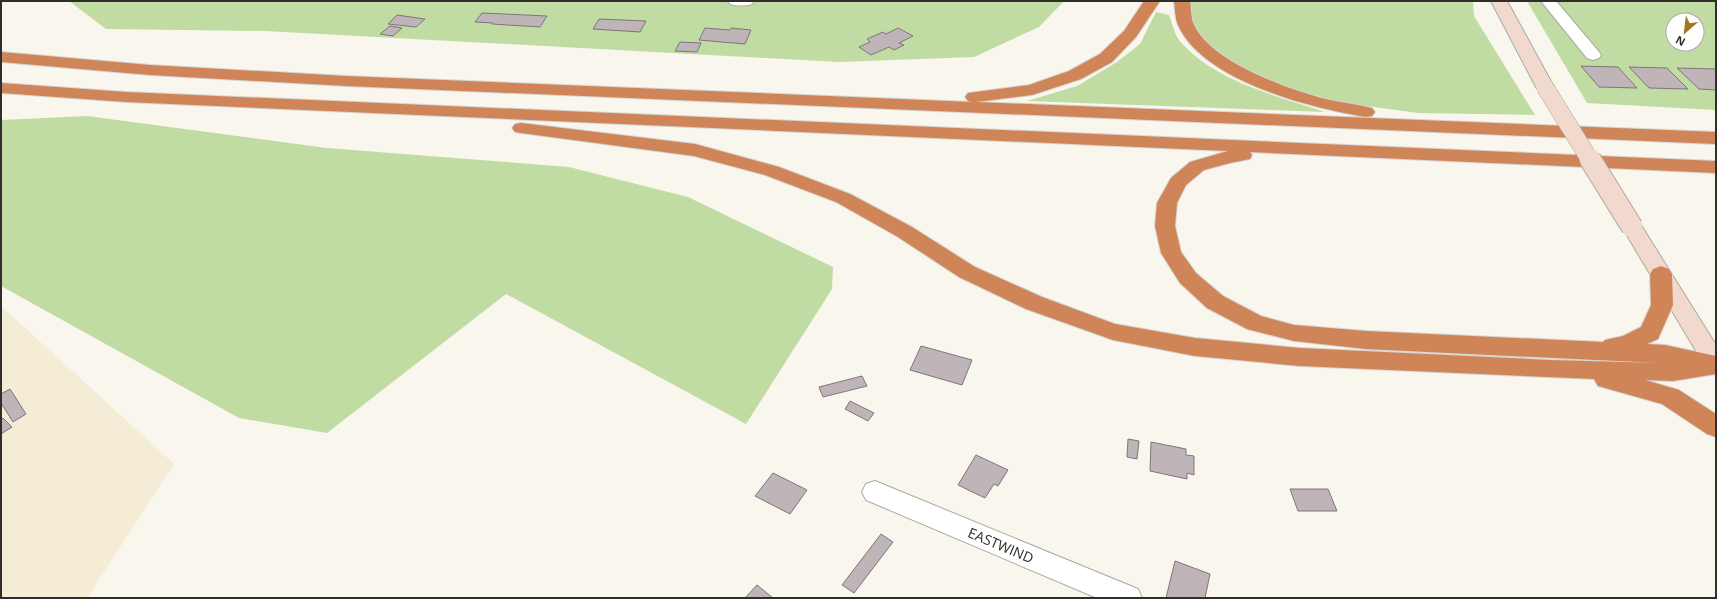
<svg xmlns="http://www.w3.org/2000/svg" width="1717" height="599" font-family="'Open Sans',sans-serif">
<rect width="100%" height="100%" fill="#f9f6ed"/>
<!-- commercial -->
<path fill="#f5ecd6" d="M1 306 174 464 87 598H1Z"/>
<!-- green -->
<path fill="#c1dca3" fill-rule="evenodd" d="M69 1H1064L1039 27 974 57 839 62 265 31 106 29Z
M1191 1H1473L1474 16 1535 115 1418 113 1330 101 1267 81 1217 53 1198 33 1188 8Z
M1527 1H1716V110L1587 103ZM1673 20H1697V44H1673Z
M1156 12 1169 15C1172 22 1174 33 1179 40 1213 81 1277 96 1325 112L1027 101 1077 86 1117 62 1140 44Z
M87 116 327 148 569 167 688 197 833 267 832 289 746 424 506 294 327 433 239 418 1 286V120Z"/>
<!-- building -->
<path fill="#bfb5b9" stroke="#7e7579" d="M482 13 547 16 540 27 492 24 493 23 475 22Z
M397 15 425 19 416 27 388 24Z
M599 19 646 21 640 32 593 29Z
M390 26 402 28 393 36 380 34Z
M705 28 730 30 731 28 751 30 745 44 699 40Z
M898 28 913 36 899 43 904 45 894 50 889 47 871 55 859 47 870 42 867 39 883 32 886 34Z
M680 42 701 43 697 52 675 51Z
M1581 66 1618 67 1637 88 1599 87Z
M1629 67 1667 68 1688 89 1649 88Z
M1677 68 1715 69 1716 70V90L1699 89Z
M921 346 972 360 962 385 910 370Z
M862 376 867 386 823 397 819 387Z
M10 389 26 414 13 422 1 403V394Z
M850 401 874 413 868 421 845 409Z
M3 418 12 427 1 434V420Z
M1128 439 1139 441 1137 459 1127 457Z
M1151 442 1186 449V455L1194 456V475L1187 473V479L1150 471Z
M976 455 1008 470 998 486 994 484 985 498 958 485Z
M773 473 807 490 790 514 755 496Z
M1290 489H1328L1337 511H1298Z
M881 534 893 542 854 593 842 585Z
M1175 561 1210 574 1205 598H1166Z
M757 585 773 598H745Z"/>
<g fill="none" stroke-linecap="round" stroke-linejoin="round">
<!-- street casing -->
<g stroke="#aca9a0" stroke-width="2">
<path id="street" d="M728 1H754L752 4C745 6 737 6 730 4Z
M1541 1H1556L1599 52 1601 55 1599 58 1593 60 1587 58Z
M875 481 1138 589 1142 598H1097L866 500 862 492 866 484Z"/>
</g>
<!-- secondary casing -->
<g stroke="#aca9a0" stroke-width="2">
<path id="secondary" d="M1491 1H1507L1554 87 1551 91 1545 92 1539 91 1536 87Z
M1632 220 1639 222 1716 345V374L1708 371 1622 227 1625 222Z"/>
</g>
<!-- highway casing -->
<g stroke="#d5d5d5" stroke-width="2">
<path id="highway" d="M1144 1H1160L1136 37 1112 62 1081 79 1032 95 976 102 1716 132V144L346 86 150 75 1 62V52L150 65 346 76 972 102 968 101 965 97 968 93 1029 85 1069 71 1100 54 1124 31Z
M1174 1H1190C1191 8 1191 19 1194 25 1212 62 1283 87 1321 98 1338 102 1355 104 1372 108L1375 112 1372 116 1366 117C1311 108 1203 81 1178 25 1175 18 1175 8 1174 1Z
M1 83 126 92 1716 161V173L1250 152 1252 155 1250 159 1230 163 1204 170 1186 185 1177 203 1175 226 1181 252 1196 273 1223 296 1261 316 1294 325 1366 331 1603 342 1605 340 1623 336 1641 327 1651 305 1650 274 1653 269 1661 266 1669 269 1672 274 1673 305 1658 339 1647 344 1665 345 1716 356V374L1673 381 1645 380 1679 390 1716 414V437L1707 434 1662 404 1598 386 1594 379 1300 366 1195 356 1113 340 1026 309 959 277 898 237 836 202 765 175 694 156 521 133 515 132 512 128 515 124 521 123 695 144 779 167 850 194 912 227 975 267 1042 297 1115 324 1195 338 1300 348 1550 360 1659 363 1366 349 1294 341 1247 329 1207 308 1180 283 1161 253 1155 226 1157 203 1171 178 1190 162 1228 151 126 102 1 93Z"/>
</g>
<!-- street -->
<use href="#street" fill="#fff" fill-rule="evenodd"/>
<!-- secondary -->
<use href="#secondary" fill="#f1dacd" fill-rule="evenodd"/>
<!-- highway -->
<use href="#highway" fill="#cf8557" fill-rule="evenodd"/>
<!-- secondary-bridge-far1 casing -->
<g stroke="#aca9a0" stroke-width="18" stroke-linecap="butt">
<path id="secondary-bridge-far1" d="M1545 87 1590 160"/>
</g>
<!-- secondary-bridge casing -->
<g stroke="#aca9a0" stroke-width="23" stroke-linecap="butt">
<path id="secondary-bridge" d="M1590 159 1632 227"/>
</g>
<!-- secondary-bridge-far1 -->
<use href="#secondary-bridge-far1" stroke="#f1dacd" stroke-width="17"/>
<!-- secondary-bridge -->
<use href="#secondary-bridge" stroke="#f1dacd" stroke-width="21"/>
</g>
<g text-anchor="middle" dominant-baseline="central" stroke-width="4" stroke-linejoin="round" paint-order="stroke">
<!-- near-street labels -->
<g font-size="14" fill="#2f2e2b" stroke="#fff">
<text transform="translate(1001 545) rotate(23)">EASTWIND</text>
</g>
</g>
<!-- border -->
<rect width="1717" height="599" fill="none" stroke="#2f2e2b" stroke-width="4"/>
<!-- north arrow -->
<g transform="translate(1685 32) rotate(208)"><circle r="19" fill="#ffffff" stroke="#acabaa"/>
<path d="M0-3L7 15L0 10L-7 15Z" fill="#9f7826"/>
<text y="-6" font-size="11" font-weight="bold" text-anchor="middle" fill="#2f2e2b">N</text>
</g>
</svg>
